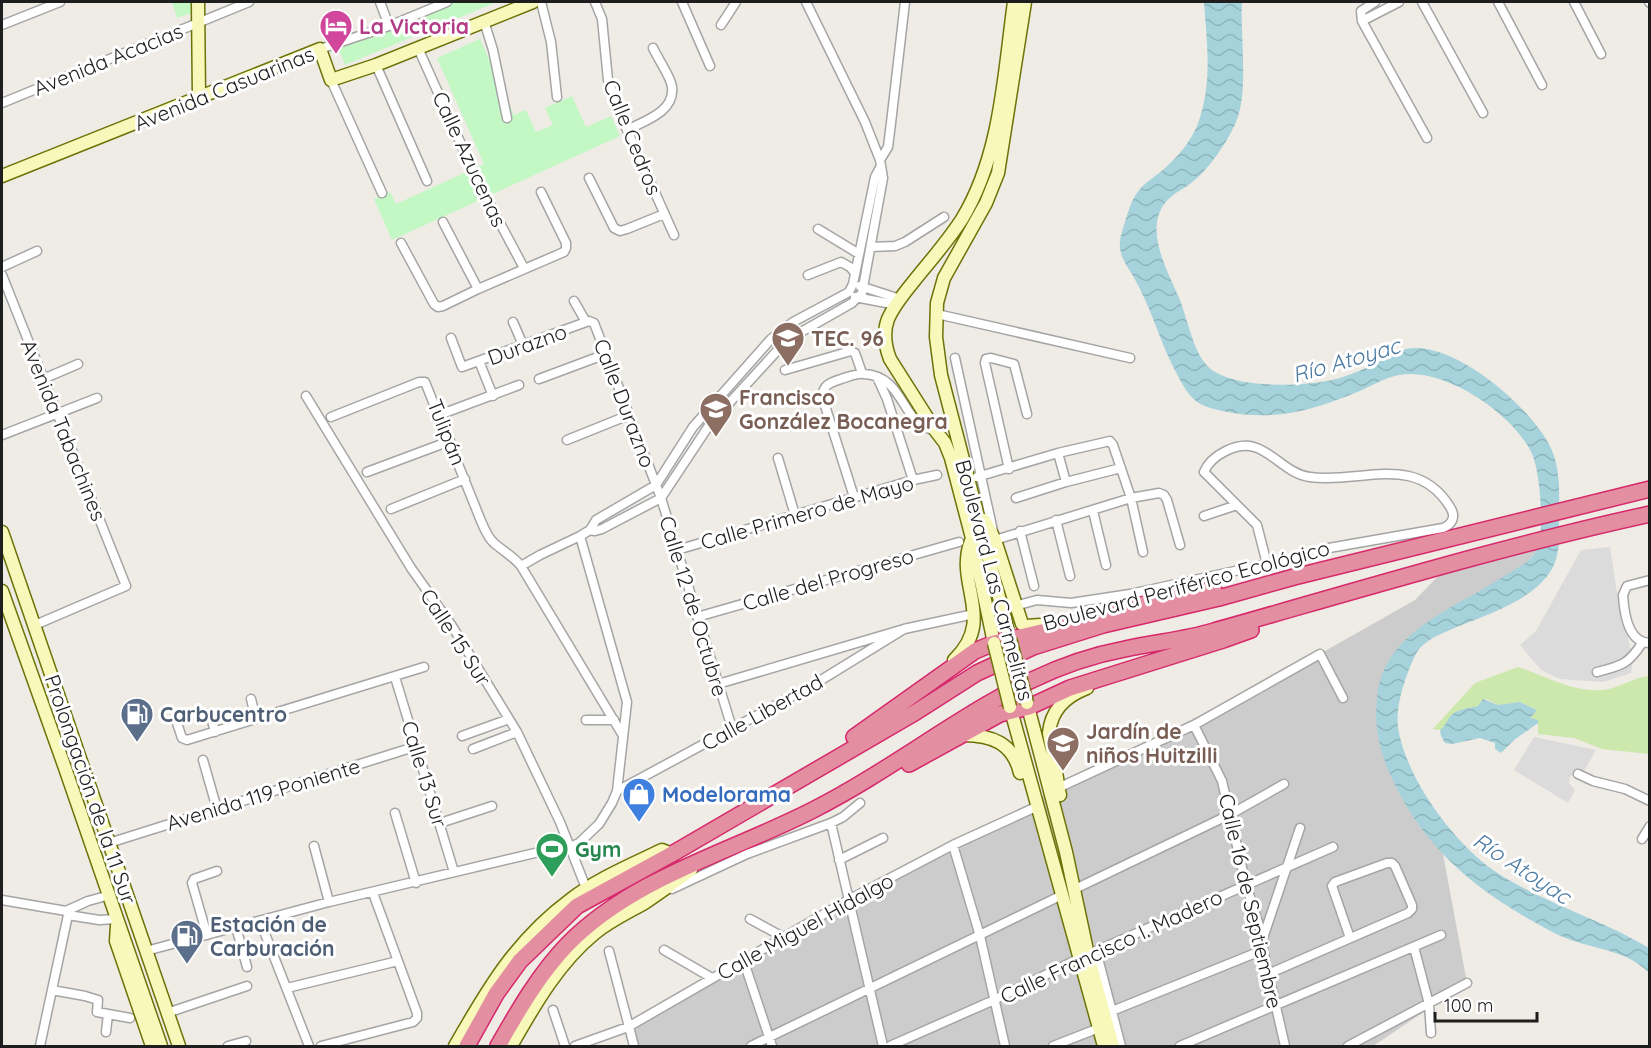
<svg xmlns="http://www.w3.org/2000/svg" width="1651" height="1048" font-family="Quicksand,sans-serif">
<defs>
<pattern id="water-waves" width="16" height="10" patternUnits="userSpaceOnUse" patternTransform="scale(1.5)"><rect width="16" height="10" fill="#a6d2db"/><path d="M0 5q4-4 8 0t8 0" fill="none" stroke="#8eb4bc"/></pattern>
</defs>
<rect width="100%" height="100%" fill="#efebe5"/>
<!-- residential -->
<path fill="#dcdbdb" d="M1610 547 1616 587 1633 659 1631 673 1603 682 1560 679 1541 670 1520 645 1536 631 1581 550Z
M1534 737 1596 750 1584 771 1577 769 1570 777 1569 783 1575 790 1568 803 1514 770Z"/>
<!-- religious -->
<path fill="#ccc" d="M1548 537 1496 600 1445 622 1392 671 1400 761 1443 854 1467 983 1373 1046H634L628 1027 1058 788 1325 651 1415 600 1450 564Z"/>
<!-- grass -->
<path fill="#cce8ac" d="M1518 667C1549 677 1576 695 1609 689 1623 686 1636 677 1649 676V754L1602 749 1574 738 1538 734V721L1530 718 1537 710 1520 702 1498 705 1486 699 1482 700 1478 706C1469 708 1455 709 1450 718 1446 723 1445 726 1440 730L1433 729 1475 683Z"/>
<!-- park -->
<path fill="#c3f8c5" d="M172 2H192V13L177 18Z
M453 2H497L345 65 339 49Z
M480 39 514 115 526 110 536 132 553 125 545 108 572 96 586 127 611 116 620 136 392 240 374 199 390 192 396 204 484 164 437 58Z"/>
<!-- water -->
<path fill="url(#water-waves)" d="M1204 2H1242C1240 36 1249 91 1236 122 1228 141 1208 171 1191 183 1185 188 1178 191 1172 196 1139 223 1167 269 1180 300 1185 314 1189 329 1194 343 1199 355 1205 367 1217 373 1246 389 1313 387 1343 377 1358 372 1372 365 1385 359 1392 356 1399 351 1406 349 1453 338 1538 412 1553 453 1561 475 1559 498 1559 521 1559 533 1560 547 1556 559 1545 596 1492 613 1459 626 1446 632 1430 637 1420 648 1414 655 1410 667 1407 675 1401 691 1396 711 1398 727 1405 777 1453 842 1493 870 1542 903 1599 918 1649 948V973C1628 951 1599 950 1571 940 1554 934 1538 924 1522 915 1463 880 1418 838 1390 774 1379 749 1374 725 1377 698 1383 632 1452 610 1501 578 1512 571 1532 562 1537 549 1545 531 1540 475 1533 456 1516 415 1444 366 1399 375 1383 378 1370 387 1355 393 1313 410 1278 420 1233 413 1201 407 1193 405 1178 376 1160 344 1152 308 1133 276 1128 267 1121 259 1120 248 1119 240 1122 232 1124 225 1128 213 1131 199 1140 189 1147 181 1156 176 1164 169 1178 157 1190 142 1197 126 1213 85 1207 44 1204 2Z
M1483 699 1498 705 1520 702 1537 710 1530 718 1538 720V723L1514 740 1501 753 1495 749V743L1480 738 1452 744 1445 743 1441 736 1440 730C1445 726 1446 723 1449 718 1455 709 1469 708 1478 706Z"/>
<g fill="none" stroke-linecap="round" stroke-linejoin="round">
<!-- street casing -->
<g stroke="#a5a5a5" stroke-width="11">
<path id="street" d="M380 2 389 26
M541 2 551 42 557 97
M595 2 602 19 608 80 627 130 674 235
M682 2 710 66
M806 2 865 122 880 160
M1375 2 1361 11 1362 21 1427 138
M1422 2 1483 113
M1498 2 1542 85
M1574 2 1601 54
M1649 2 1650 3
M484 21 493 50 507 118
M1362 21 1399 2
M2 25 60 2
M721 25 736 2
M418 48 478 182 524 268
M320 49 389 26 447 2
M376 65 427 181
M331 80 382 193
M2 103 249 2
M627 130C644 121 675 112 672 87 671 77 658 59 653 48
M589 178 614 228 620 231 627 229 664 214
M443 222 478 289
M818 229 859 254
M401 243 434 304 438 307 443 306 478 289 564 252 566 248V243L541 192
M871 247 895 246 905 242 944 217
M2 267 37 251
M2 275 126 586 35 625
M808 275 841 262 850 267 855 273
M860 286 900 299
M855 297 897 305
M574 301 586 322
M937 314 1130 358
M513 322 523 345
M451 338 462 367 589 321 594 323 661 498 732 728
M955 358 995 540 1131 498 1159 493 1164 495 1167 500 1180 545
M479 361 493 396
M785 370 851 351 855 353 862 373
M877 377 887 399 913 480
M43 379 78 364
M539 379 606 354
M306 396 411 568 452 626 517 732 560 822 586 888
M447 412 519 385
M331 417 419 382H425L481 521C484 528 488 538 494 543 503 551 513 556 521 566L622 734
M2 435 97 398
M567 440 629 415
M1058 453 1066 482
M778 458 795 515
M1009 469 985 363 986 359 991 358 1014 364 1027 414
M367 472 450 441
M977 477 1058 453 1110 441 1113 445 1131 498 1143 552
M854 497 822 396C824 384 830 383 841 379 848 377 857 373 864 374 906 376 901 427 935 430
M1016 498 1066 482 1121 468
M391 509 465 479
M1093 511 1106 565
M1204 516 1237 505
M1056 520 1070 576
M590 530 595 531 602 529 661 498 710 424 787 340 852 303 862 293 883 178 880 160 888 147 891 123 905 2
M1020 531 1034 586
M677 550 913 480 937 475
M521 566 540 555 580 536 590 530 596 520 656 485 693 427 771 339 793 322 849 292 853 284 875 177 881 166
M1650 580 1627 586 1623 595C1624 612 1628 643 1650 643
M1015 606 1037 600 1071 603 1130 594 1267 564H1277L1312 556 1329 548 1443 528C1453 524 1456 516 1450 507 1416 452 1361 484 1310 477 1287 474 1273 452 1254 447 1237 442 1211 455 1204 472L1257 525 1267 564
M697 617 959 542
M1597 672C1621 666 1629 664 1642 643
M395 677 454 872
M718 684 904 629 974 614
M251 699 256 719
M210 713 215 732
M176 720 182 738 187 740 424 667
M586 720H614
M1194 725 1222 781 1246 885 1263 938V950L1285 1046
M462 736 509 719
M473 749 517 732
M203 760 217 809
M1578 774 1593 781 1625 789 1650 801
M1058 788 1194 725 1320 654 1343 698
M617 791 813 685 904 629
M395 813 416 883
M440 823 492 806
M831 823 883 1046
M1642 839 1650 826
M109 843 417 746
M953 845 980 936 1005 1046
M314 846 329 902
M839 860 883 838
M672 889 747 854 831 823 843 817 860 803
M1075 889 1231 814 1284 784
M2 900 66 911 88 901 110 895
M67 911 68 915 99 920 117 919
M750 919 783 937
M260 921 309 1046
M236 927 247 967
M207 935 192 883 194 879 217 871
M1263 938 1300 828
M1414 947 1429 1004 1431 1033
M664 950 712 978
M146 951 329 902 556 848 570 847 579 843 599 824 612 803 617 791 627 702 580 536
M609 951 634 1046
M1088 955 1095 957 1099 962 1121 1046
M743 959 772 1046
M1268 974 1408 913 1412 909V905L1395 866 1392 863H1387L1335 882 1332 886 1350 938
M287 988 398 961
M52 990 85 996 98 1000 97 1012 108 1014 106 1032
M553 1010 565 1046
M1112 1011 1263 950
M167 1013 247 986
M108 1014 130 1018
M40 1046 68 915
M228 1046 246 1041
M321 1046 413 1022 417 1018V1013L373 893
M575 1046 628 1027 850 899 953 845 1036 807
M751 1046 1062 895
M890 1046 994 1000 1080 958 1333 847
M1053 1046 1099 1028
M1180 1046 1441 935
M1348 1046 1467 983"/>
</g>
<!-- secondary casing -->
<g stroke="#6c7308" stroke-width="15">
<path id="secondary" d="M198 2 199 98
M2 176 320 49 331 80 376 65 533 2
M984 520 995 540 1022 624 1026 626 1055 624
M2 532 179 1046
M2 591 65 768 161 1046
M1010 639 941 375 936 337 937 303 944 278 986 203 998 173 1025 2
M994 643 972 538 951 458 945 443 935 430 890 359C885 346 883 332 888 319 894 305 905 292 914 281 930 261 948 241 962 219 1001 155 1004 74 1014 2
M954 660C997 619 954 584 971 541
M1027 703 1066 852 1088 955 1113 1046
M1010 707 1104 1046
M963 735C992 735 1013 743 1020 773
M1060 795 1049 733C1051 710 1066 696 1087 688
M117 925 116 941 152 1046
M455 1046C487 990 516 940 570 900 597 879 631 865 662 850L672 854
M511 1046C534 1006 558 963 595 933 611 920 629 912 646 902 661 892 676 881 691 870"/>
</g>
<!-- highway casing -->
<g stroke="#d6296c" stroke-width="18">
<path id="highway" d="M854 737 975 651 994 643 1050 630 1155 601 1214 590
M909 764 1000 714 1029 707 1070 688 1223 640 1251 630
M467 1046 496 994 520 961 577 906 672 854 916 712 977 673 1033 647 1103 625 1219 598 1294 577 1650 489
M498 1046C518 1011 539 974 568 944 634 877 731 852 813 810 874 779 928 739 986 705 1001 697 1016 687 1032 680 1061 666 1093 655 1125 649 1155 642 1185 640 1214 631 1359 590 1503 546 1650 514"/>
</g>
<!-- street -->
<use href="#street" stroke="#fff" stroke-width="8"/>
<!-- secondary -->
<use href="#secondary" stroke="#f7f8ba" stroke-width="12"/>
<!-- highway -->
<use href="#highway" stroke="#e48ea2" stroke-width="15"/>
<!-- secondary-bridge casing -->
<g stroke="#6c7308" stroke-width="15" stroke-linecap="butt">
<path id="secondary-bridge" d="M1010 639 1027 703
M994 643 1010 707"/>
</g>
<!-- secondary-bridge -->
<use href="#secondary-bridge" stroke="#f7f8ba" stroke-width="12"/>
</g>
<!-- icons -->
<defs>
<g id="hotel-pin" transform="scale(1.725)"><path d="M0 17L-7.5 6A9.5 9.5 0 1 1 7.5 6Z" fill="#d1479c" stroke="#fff"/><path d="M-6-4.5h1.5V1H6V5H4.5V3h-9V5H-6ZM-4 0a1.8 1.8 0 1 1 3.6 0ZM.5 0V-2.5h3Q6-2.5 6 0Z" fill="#fff"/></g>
<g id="school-pin" transform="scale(1.725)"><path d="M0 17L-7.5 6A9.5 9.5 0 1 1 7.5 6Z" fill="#8d6e63" stroke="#fff"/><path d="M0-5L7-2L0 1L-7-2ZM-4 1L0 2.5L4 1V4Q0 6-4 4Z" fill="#fff"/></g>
<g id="fuel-pin" transform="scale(1.725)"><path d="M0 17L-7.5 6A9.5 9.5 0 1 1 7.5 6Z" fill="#5c6f8a" stroke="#fff"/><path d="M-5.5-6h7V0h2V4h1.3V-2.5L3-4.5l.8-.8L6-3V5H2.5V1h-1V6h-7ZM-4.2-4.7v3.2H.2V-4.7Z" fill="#fff"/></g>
<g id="shop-pin" transform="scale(1.725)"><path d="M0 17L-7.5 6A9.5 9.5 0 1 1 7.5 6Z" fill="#3f7fe0" stroke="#fff"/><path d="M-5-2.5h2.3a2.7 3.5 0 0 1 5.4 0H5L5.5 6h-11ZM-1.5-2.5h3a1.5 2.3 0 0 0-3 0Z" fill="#fff"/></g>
<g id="stadium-pin" transform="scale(1.725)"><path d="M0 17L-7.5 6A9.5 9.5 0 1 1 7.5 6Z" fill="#2e9e5b" stroke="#fff"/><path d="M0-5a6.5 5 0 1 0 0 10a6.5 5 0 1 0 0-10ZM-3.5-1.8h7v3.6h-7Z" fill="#fff"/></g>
</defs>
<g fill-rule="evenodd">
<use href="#hotel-pin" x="336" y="26"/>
<use href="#school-pin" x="788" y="338"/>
<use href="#school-pin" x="716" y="409"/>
<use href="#fuel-pin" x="137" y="714"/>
<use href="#school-pin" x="1063" y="743"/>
<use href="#shop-pin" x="639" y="794"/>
<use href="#stadium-pin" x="552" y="849"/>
<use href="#fuel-pin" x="187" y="936"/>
</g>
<g text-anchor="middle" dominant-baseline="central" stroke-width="6" stroke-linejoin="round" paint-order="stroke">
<!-- hotel labels -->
<g font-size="21" font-weight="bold" fill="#b23c85" stroke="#fff" text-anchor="start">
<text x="359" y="26">La Victoria</text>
</g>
<!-- street labels -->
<g font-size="21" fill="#1e1e1e" stroke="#fff">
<text transform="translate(108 59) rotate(-22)">Avenida Acacias</text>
<text transform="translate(224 88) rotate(-22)">Avenida Casuarinas</text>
<text transform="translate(633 137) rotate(68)">Calle Cedros</text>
<text transform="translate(470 159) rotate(65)">Calle Azucenas</text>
<text transform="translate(527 344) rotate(-20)">Durazno</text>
<text transform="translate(625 403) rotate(69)">Calle Durazno</text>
<text transform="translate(64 430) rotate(68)">Avenida Tabachines</text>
<text transform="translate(447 432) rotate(68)">Tulipán</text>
<text transform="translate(807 512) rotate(-16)">Calle Primero de Mayo</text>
<text transform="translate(828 579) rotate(-16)">Calle del Progreso</text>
<text transform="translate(995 580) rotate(75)">Boulevard Las Carmelitas</text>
<text transform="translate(1186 585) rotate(-15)">Boulevard Periférico Ecológico</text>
<text transform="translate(694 606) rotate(73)">Calle 12 de Octubre</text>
<text transform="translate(456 637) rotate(57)">Calle 15 Sur</text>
<text transform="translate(762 712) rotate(-29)">Calle Libertad</text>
<text transform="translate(425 774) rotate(73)">Calle 13 Sur</text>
<text transform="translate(91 789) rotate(71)">Prolongación de la 11 Sur</text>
<text transform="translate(263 794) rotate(-17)">Avenida 119 Poniente</text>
<text transform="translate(1251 901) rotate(77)">Calle 16 de Septiembre</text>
<text transform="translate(805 926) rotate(-29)">Calle Miguel Hidalgo</text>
<text transform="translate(1111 946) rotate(-25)">Calle Francisco I. Madero</text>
</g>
<!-- education labels -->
<g font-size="21" font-weight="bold" fill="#785e54" stroke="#fff" text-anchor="start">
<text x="811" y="338">TEC. 96</text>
<text x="739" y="397">Francisco<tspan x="739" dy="24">González Bocanegra</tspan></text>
<text x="1086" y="731">Jardín de<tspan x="1086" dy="24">niños Huitzilli</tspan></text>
</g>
<!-- service labels -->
<g font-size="21" font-weight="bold" fill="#4e5e75" stroke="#fff" text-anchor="start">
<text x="160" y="714">Carbucentro</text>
<text x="210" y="924">Estación de<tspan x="210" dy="24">Carburación</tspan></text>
</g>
<!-- shop labels -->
<g font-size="21" font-weight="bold" fill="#366cbe" stroke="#fff" text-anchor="start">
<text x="662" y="794">Modelorama</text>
</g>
<!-- leisure labels -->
<g font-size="21" font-weight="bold" fill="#27864d" stroke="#fff" text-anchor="start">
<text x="575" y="849">Gym</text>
</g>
<!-- water labels -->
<g font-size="22" font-style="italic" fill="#4a7aa4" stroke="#fff">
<text transform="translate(1346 360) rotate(-16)">Río Atoyac</text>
<text transform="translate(1522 868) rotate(33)">Río Atoyac</text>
</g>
</g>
<!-- border -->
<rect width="1651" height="1048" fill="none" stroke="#1e1e1e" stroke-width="6"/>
<!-- scale -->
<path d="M1435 1012v9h102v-9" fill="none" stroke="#1e1e1e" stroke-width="3"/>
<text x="1444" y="1012" font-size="18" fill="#1e1e1e" stroke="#ffffff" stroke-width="4.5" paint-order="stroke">100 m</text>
</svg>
